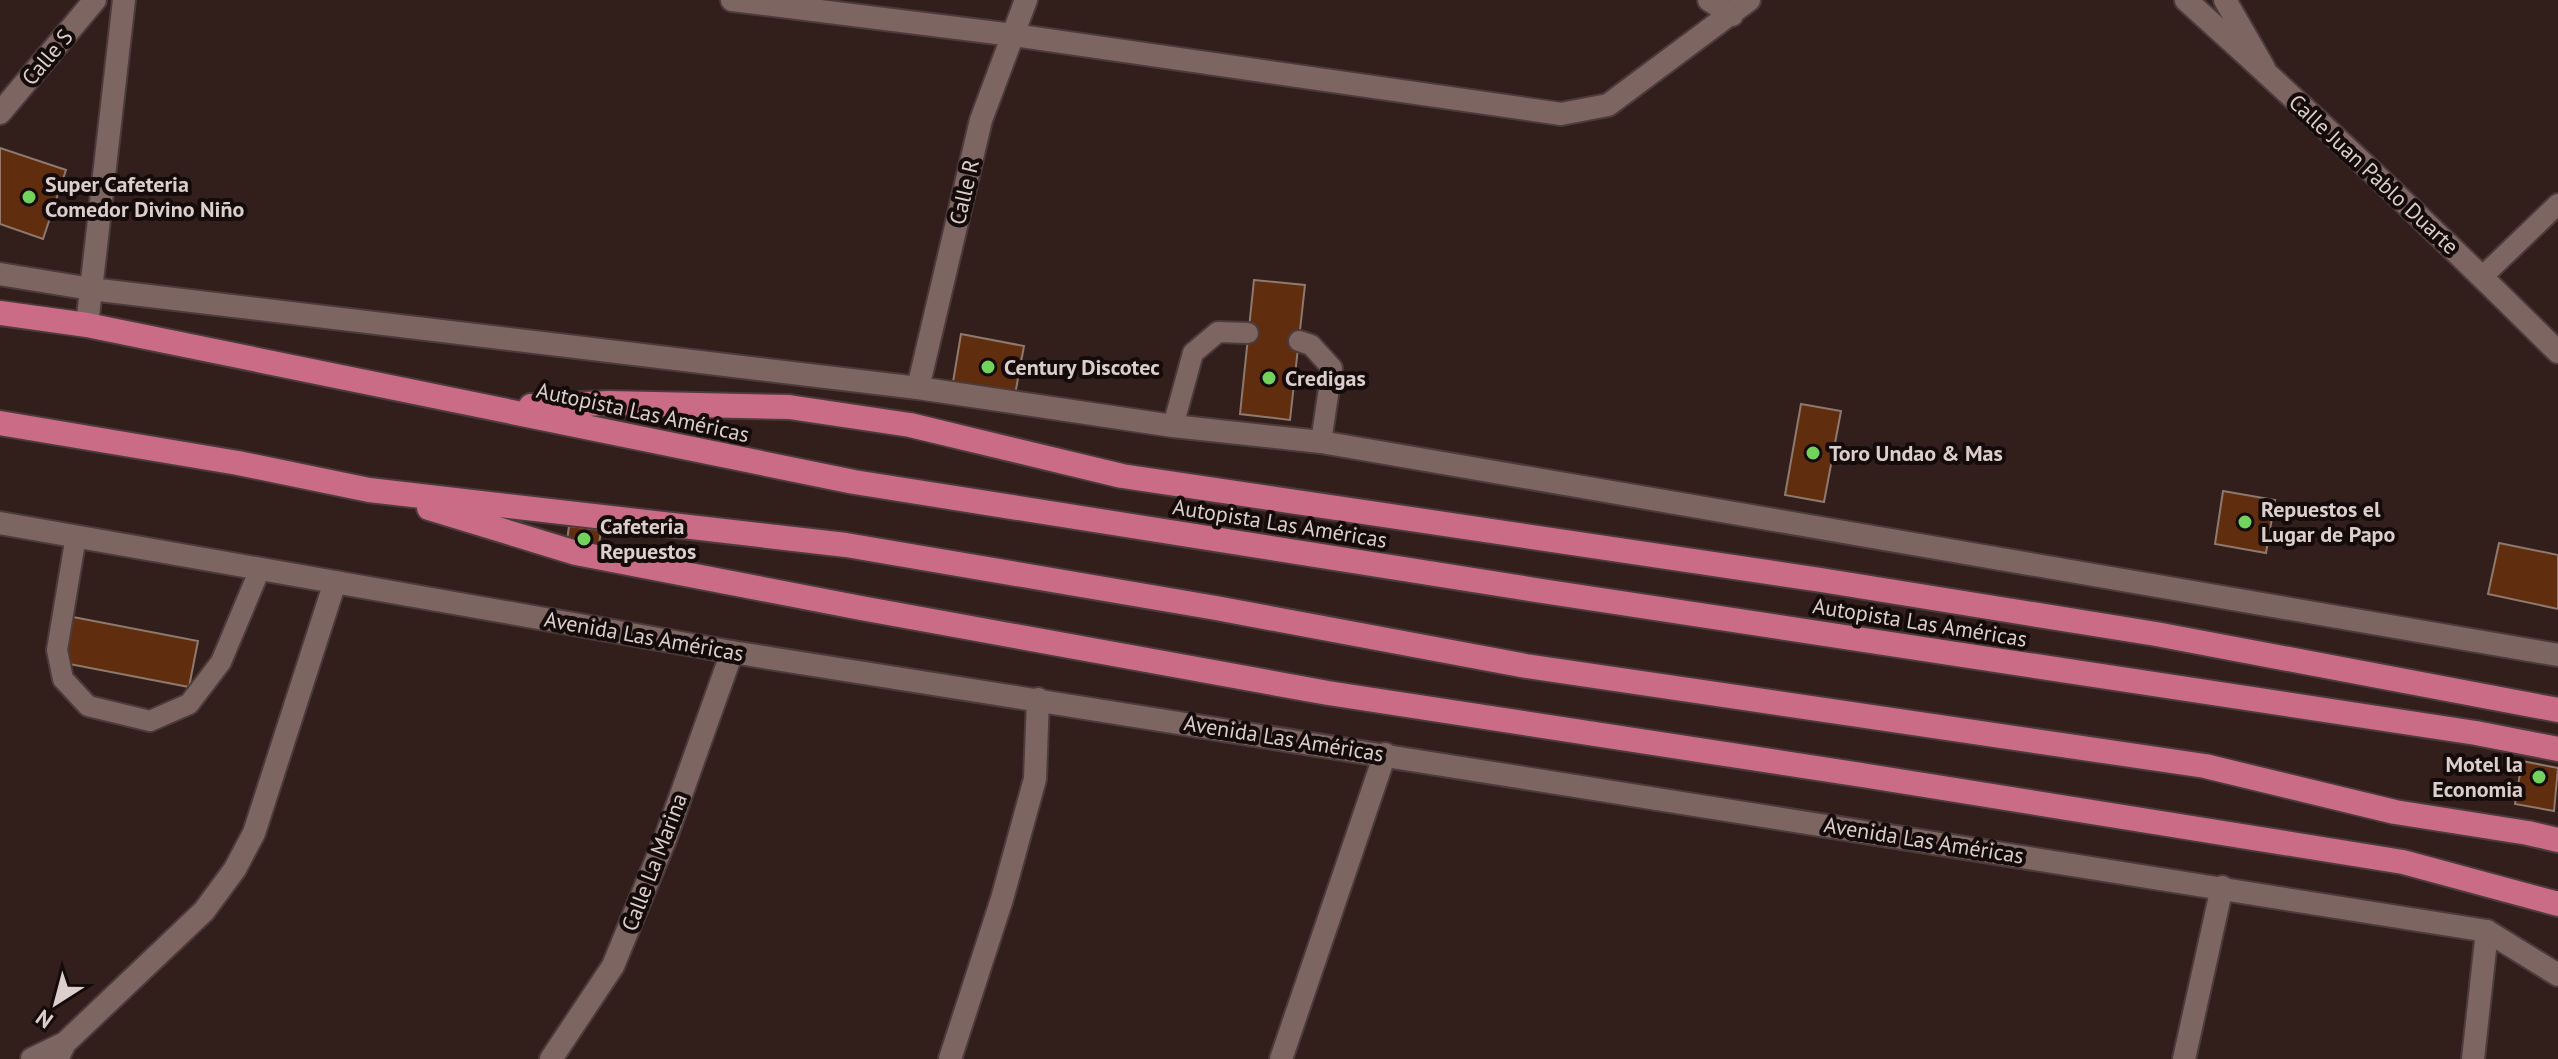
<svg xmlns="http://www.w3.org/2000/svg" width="2558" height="1059" font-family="'PT Sans',sans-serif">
<rect width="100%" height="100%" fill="#321f1c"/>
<!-- building -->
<path fill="#602e0e" stroke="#8e796e" stroke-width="2" d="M0 148 66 170 43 239 0 224Z
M1254 280 1305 285 1290 420 1240 414Z
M961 334 1024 346 1014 400 952 388Z
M1801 404 1841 411 1824 502 1785 495Z
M2223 491 2275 500 2266 553 2215 544Z
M569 526 601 530 598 553 566 548Z
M2499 543 2558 555V609L2488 594Z
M73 617 198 641 189 687 64 663Z
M2522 761 2558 768 2554 811 2515 804Z"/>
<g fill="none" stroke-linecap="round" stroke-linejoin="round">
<!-- service casing -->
<g stroke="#4c3b3a" stroke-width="24">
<path id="service" d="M2482 277 2558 204
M1299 341 1311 345 1332 368 1321 442
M1173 426 1193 353 1218 332 1248 333
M76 536 57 650 63 679 88 706 150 721 189 704 221 662 260 569"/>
</g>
<!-- minor casing -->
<g stroke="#4c3b3a" stroke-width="26">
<path id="minor" d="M732 0 1013 35 1561 114 1608 105 1749 0
M1709 0 1732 15
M2225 0 2264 68
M0 113 95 0
M0 274 91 289 918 388 1173 426 1321 442 2558 655
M87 325 124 0
M918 388 981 120 1026 0
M32 1059 65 1043
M57 1059 65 1043 204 911 235 869 254 833 335 582
M551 1059 613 966 666 837 732 652
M950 1059 1002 899 1035 779 1038 699
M1281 1059 1385 754
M2184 1059 2222 887
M2473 1059 2487 931"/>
</g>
<!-- tertiary casing -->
<g stroke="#4c3b3a" stroke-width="26">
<path id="tertiary" d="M2186 0C2313 114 2437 232 2558 352
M0 523 732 652 2487 931 2558 975"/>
</g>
<!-- motorway casing -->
<g stroke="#4c3b3a" stroke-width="28">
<path id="motorway" d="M0 313 87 325 854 482 1542 591 2476 733 2558 749
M531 406 609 403 789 407 910 425 1122 476 1821 580 2156 634 2558 710
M0 423 238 463 369 490 846 545 1216 608 1526 666 2205 766 2395 812 2528 833 2558 840
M429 508 576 553 861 608 1328 693 1868 776 2403 862 2558 904"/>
</g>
<!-- service -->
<use href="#service" stroke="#7d6562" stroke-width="20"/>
<!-- minor -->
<use href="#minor" stroke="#7d6562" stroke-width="22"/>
<!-- tertiary -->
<use href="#tertiary" stroke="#7d6562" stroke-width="22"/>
<!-- motorway -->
<use href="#motorway" stroke="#cb6c86" stroke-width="24"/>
</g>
<!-- markers -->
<g fill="#71d25e" stroke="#140b0a" stroke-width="3">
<circle cx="29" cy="197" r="8"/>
<circle cx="988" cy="367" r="8"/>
<circle cx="1269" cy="378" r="8"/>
<circle cx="1813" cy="453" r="8"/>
<circle cx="2245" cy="522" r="8"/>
<circle cx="584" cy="539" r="8"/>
<circle cx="2539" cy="777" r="8"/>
</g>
<g text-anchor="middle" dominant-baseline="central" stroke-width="8" stroke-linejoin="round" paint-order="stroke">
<!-- street labels -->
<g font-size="22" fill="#dccecd" stroke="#140b0a">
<text transform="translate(47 57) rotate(-50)">Calle S</text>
<text transform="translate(2374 174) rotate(43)">Calle Juan Pablo Duarte</text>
<text transform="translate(964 192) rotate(-77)">Calle R</text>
<text transform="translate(643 412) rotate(12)">Autopista Las Américas</text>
<text transform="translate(1280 523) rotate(9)">Autopista Las Américas</text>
<text transform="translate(1920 622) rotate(9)">Autopista Las Américas</text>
<text transform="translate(644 636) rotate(10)">Avenida Las Américas</text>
<text transform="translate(1284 738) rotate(9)">Avenida Las Américas</text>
<text transform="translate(1924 840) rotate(9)">Avenida Las Américas</text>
<text transform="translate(654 862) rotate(-69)">Calle La Marina</text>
</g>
<!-- poi labels -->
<g font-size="22" font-weight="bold" fill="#dccecd" stroke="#140b0a" text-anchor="start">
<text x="45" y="184">Super Cafeteria<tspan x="45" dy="25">Comedor Divino Niño</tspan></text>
<text x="1004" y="367">Century Discotec</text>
<text x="1285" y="378">Credigas</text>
<text x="1829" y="453">Toro Undao &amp; Mas</text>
<text x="2261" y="509">Repuestos el<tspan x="2261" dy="25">Lugar de Papo</tspan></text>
<text x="600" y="526">Cafeteria<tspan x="600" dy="25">Repuestos</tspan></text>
<text x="2523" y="764" text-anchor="end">Motel la<tspan x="2523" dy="25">Economia</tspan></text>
</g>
</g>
<!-- north arrow -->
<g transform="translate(56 1003) rotate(216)" stroke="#140b0a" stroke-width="6" paint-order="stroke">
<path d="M0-6L14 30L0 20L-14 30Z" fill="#dccecd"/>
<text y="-12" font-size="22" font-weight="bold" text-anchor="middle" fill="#dccecd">N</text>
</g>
</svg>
